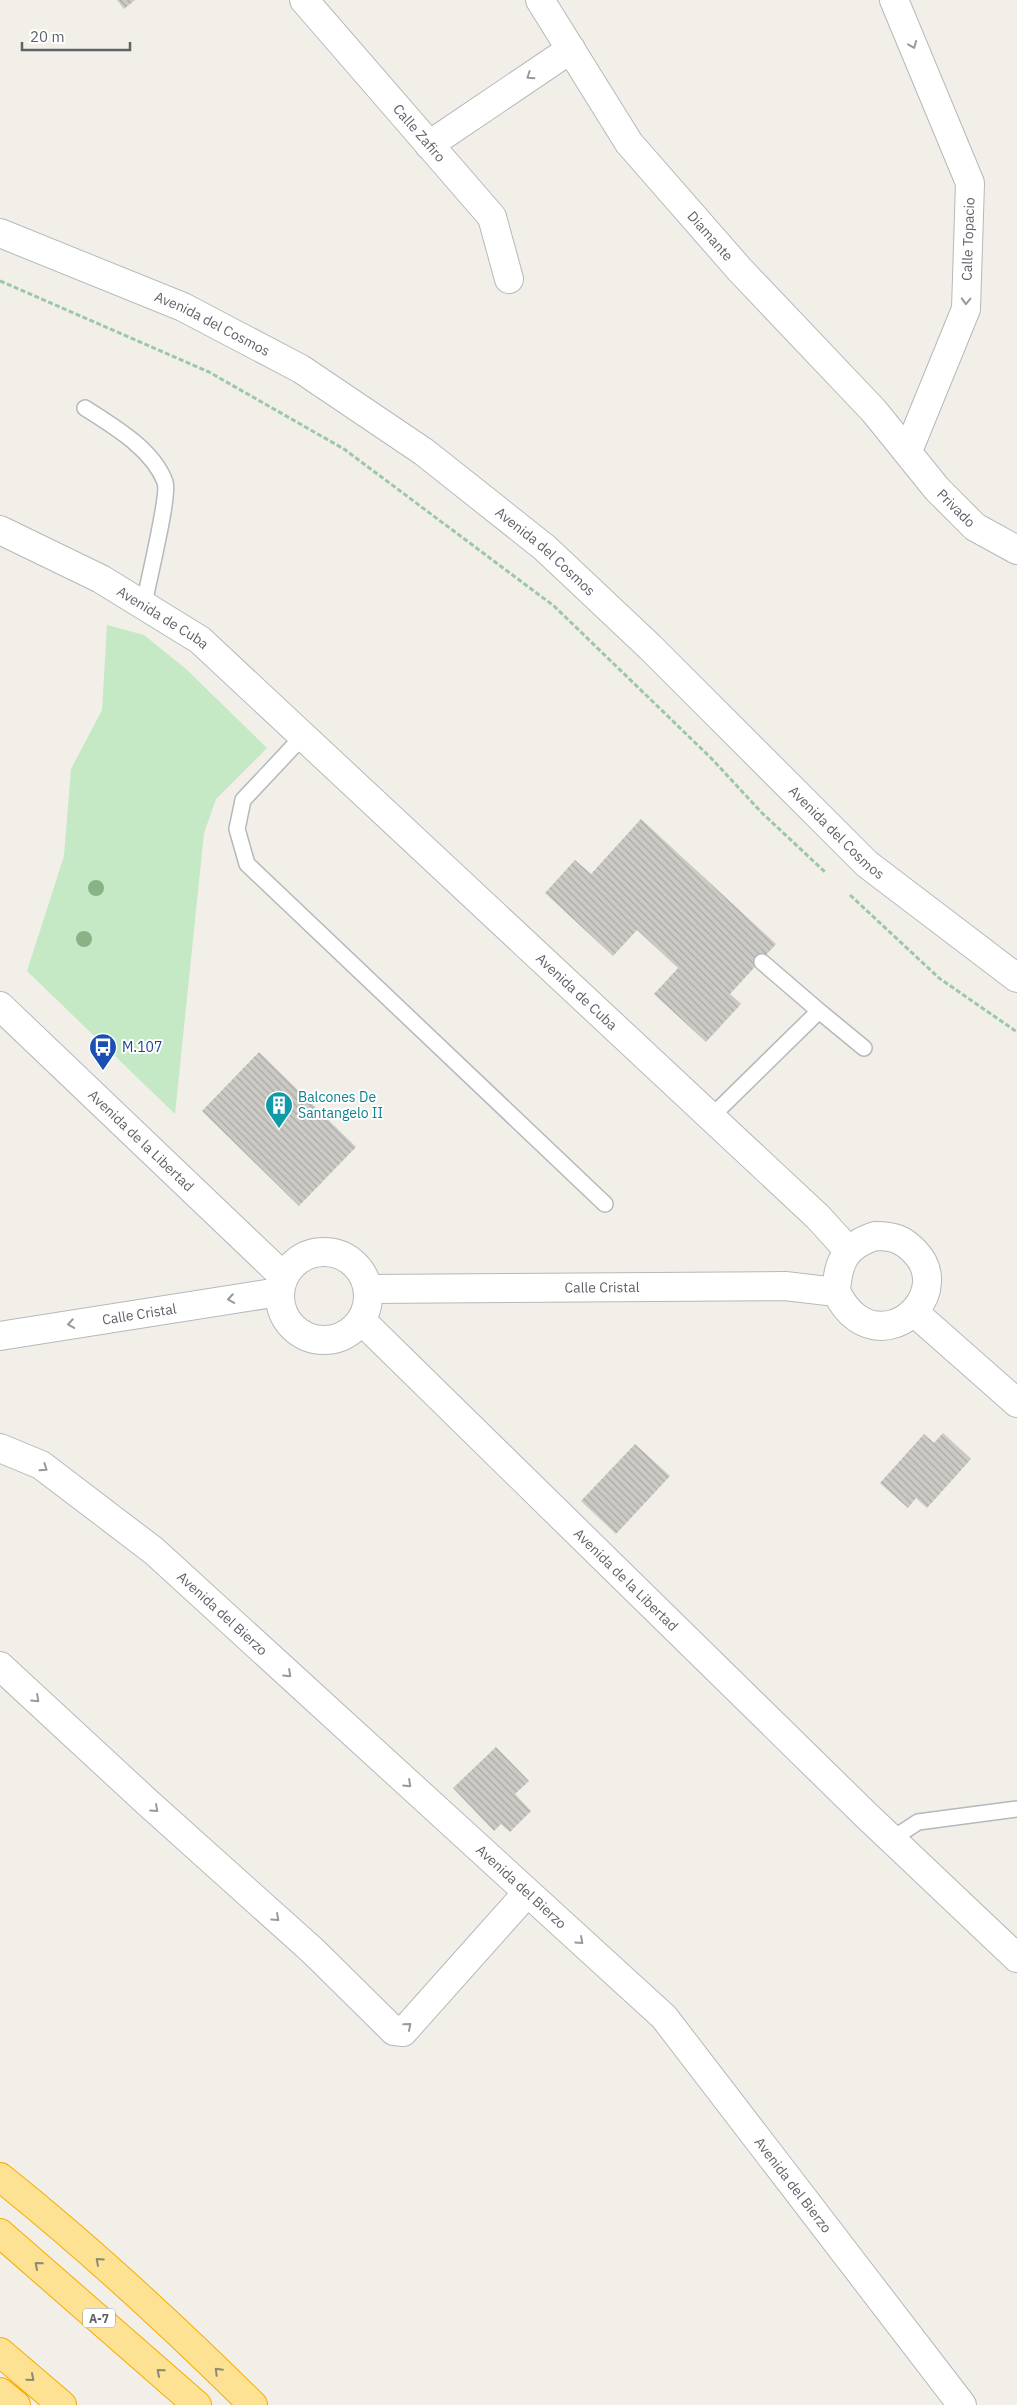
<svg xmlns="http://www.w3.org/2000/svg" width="1017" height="2405" font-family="'IBM Plex Sans',sans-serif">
<defs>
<pattern id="building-back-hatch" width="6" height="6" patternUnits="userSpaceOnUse" patternTransform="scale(1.25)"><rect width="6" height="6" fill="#cccac5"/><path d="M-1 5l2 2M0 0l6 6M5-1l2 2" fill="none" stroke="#a9a8a4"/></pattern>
</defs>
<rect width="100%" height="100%" fill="#f1efe8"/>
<!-- grass -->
<path fill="#c5e8c5" d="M107 625 144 635 186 669 267 748 216 799 204 833 175 1114 27 971 64 856 71 769 102 710Z"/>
<!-- building -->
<path fill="url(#building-back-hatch)" d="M117 0H135L124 9Z
M641 819 776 944 730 994 741 1004 706 1042 654 994 678 968 637 930 613 956 545 893 575 860 591 874Z
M259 1052 356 1147 299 1206 202 1111Z
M943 1433 971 1459 927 1508 916 1498 908 1508 880 1483 924 1434 934 1443Z
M635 1444 670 1476 616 1534 581 1501Z
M496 1747 529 1781 515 1794 531 1811 510 1832 501 1824 494 1831 453 1788Z"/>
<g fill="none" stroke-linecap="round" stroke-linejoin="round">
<!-- lane casing -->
<g stroke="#b5b8bc" stroke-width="18">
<path id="lane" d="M85 408C113 426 153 449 165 482 170 495 147 585 144 605
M304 735 243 800 237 829 247 864 605 1204
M819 1011 864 1048
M711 1117 819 1011 762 962
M892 1839 918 1822 1017 1809"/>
</g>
<!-- street casing -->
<g stroke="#b5b8bc" stroke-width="30">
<g id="street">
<path id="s1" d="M304 0 492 217 509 279"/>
<path id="s2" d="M540 0 629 143 740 270 874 411 937 489 975 527 1017 550"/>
<path d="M894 0 970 183 966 309 908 451"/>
<path d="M429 145 571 49"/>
<path id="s3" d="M0 530 101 579 200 640 818 1217 848 1250"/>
<path id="s4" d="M0 1006 283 1276"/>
<path d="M875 1236C893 1236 903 1239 915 1252 951 1289 899 1347 857 1318 847 1311 842 1302 836 1292 838 1261 845 1246 875 1236Z"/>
<circle cx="324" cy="1296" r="44"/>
<path id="s5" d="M368 1289 785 1286 836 1292"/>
<path d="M915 1313 1017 1403"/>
<path id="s6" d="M361 1320 866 1815 1017 1958"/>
<path id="s7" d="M0 1336 279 1292"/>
<path id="s8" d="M0 1448 41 1465 154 1551 664 2017 962 2405"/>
<path d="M0 1666 147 1802 313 1951 394 2031 403 2032 527 1893"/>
</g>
</g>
<!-- secondary casing -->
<g stroke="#b6babf" stroke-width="30">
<g id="secondary">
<path id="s9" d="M0 233 183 307 301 369 424 452 545 548 650 647 867 864 1017 978"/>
</g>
</g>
<!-- highway casing -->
<g stroke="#f9ab00" stroke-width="30">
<path id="highway" d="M0 2177C89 2248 172 2325 253 2405
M0 2233 197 2405
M0 2352 62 2405
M0 2392 16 2405"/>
</g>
<!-- path -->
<path stroke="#9cc7a9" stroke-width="3" stroke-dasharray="5 2.5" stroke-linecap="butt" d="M0 281 209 372 344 449 554 606 711 758 761 812 825 872
M850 895 939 978 1017 1032"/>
<!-- lane -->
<use href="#lane" stroke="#fff" stroke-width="15"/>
<!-- street -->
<use href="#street" stroke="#fff" stroke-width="28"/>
<!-- secondary -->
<use href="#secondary" stroke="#fff" stroke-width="28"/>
<!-- highway -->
<use href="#highway" stroke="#fde293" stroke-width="28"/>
</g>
<!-- trees -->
<g fill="#89b387">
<circle cx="96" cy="888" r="8"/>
<circle cx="84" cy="939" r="8"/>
</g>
<!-- one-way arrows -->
<defs><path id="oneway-chevron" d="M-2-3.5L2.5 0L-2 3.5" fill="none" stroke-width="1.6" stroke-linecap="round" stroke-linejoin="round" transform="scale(1.25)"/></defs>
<g stroke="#979a9d">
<use href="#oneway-chevron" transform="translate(913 45) rotate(68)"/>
<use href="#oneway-chevron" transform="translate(530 76) rotate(146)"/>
<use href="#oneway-chevron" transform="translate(966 301) rotate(92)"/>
<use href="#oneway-chevron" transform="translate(231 1299) rotate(171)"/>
<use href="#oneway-chevron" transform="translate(71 1324) rotate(171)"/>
<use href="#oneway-chevron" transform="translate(44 1468) rotate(34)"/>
<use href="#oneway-chevron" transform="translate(288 1674) rotate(43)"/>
<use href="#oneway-chevron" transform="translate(36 1699) rotate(43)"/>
<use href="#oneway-chevron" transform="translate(408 1784) rotate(43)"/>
<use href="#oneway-chevron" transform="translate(155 1809) rotate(42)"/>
<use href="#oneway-chevron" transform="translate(276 1918) rotate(42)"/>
<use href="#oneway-chevron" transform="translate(580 1941) rotate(42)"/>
<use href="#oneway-chevron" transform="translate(408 2026) rotate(-41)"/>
</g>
<g stroke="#8e8975">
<use href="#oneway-chevron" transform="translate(99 2261) rotate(-138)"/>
<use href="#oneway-chevron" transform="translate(38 2265) rotate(-139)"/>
<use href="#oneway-chevron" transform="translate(218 2371) rotate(-135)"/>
<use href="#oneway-chevron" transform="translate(160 2372) rotate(-139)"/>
<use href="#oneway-chevron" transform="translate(31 2378) rotate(41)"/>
</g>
<!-- icons -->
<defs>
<g id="bus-pin" transform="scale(1.4375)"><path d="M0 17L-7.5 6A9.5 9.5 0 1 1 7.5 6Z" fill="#1a4fb4" stroke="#fff"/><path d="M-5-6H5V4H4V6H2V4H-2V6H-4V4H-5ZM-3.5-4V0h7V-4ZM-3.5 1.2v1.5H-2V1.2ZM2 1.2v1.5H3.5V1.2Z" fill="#fff"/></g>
<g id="building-pin" transform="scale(1.4375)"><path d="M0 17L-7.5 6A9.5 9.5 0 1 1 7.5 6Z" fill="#0f9aa8" stroke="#fff"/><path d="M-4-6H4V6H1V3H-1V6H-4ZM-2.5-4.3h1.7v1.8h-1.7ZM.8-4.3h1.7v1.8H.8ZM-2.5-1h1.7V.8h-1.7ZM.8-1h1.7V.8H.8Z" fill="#fff"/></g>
</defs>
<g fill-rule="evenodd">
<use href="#bus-pin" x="103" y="1047"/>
<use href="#building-pin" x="279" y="1105"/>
</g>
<g text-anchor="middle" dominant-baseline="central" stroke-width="4" stroke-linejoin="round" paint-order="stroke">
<!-- shield labels -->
<rect fill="#fff" stroke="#8f9295" stroke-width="1" x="83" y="2308.5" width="32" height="19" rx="4"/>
<g font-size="12" font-weight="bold" fill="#5f6368">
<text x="99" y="2318">A-7</text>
</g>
<!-- street labels -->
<g font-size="14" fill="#5f6368" stroke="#fff">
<text stroke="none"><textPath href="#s1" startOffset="176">Calle Zafiro</textPath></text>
<text stroke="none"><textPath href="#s2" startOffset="292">Diamante</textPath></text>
<text transform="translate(968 239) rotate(-88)">Calle Topacio</text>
<text stroke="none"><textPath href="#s9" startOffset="231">Avenida del Cosmos</textPath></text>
<text stroke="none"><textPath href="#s2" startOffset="659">Privado</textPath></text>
<text stroke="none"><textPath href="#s9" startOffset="636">Avenida del Cosmos</textPath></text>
<text stroke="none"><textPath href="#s3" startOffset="185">Avenida de Cuba</textPath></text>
<text stroke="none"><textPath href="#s9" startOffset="1041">Avenida del Cosmos</textPath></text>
<text stroke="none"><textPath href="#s3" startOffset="744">Avenida de Cuba</textPath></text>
<text stroke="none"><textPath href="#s4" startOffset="195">Avenida de la Libertad</textPath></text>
<text stroke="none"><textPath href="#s5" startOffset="234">Calle Cristal</textPath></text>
<text stroke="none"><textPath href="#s7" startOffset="141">Calle Cristal</textPath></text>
<text stroke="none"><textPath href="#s6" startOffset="371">Avenida de la Libertad</textPath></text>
<text stroke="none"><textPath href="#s8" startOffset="279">Avenida del Bierzo</textPath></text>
<text stroke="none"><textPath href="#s8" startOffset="684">Avenida del Bierzo</textPath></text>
<text stroke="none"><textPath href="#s8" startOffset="1089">Avenida del Bierzo</textPath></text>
</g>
<!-- transit labels -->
<g font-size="14" fill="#164399" stroke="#fff" text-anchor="start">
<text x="122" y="1047">M.107</text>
</g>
<!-- culture labels -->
<g font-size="14" fill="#0d838f" stroke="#fff" text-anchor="start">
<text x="298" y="1097">Balcones De<tspan x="298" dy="16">Santangelo II</tspan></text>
</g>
</g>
<!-- scale -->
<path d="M22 42v8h108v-8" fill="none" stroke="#5f6368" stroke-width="2.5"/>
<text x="30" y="42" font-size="15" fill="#5f6368" stroke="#ffffff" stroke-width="4" paint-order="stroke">20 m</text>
</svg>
